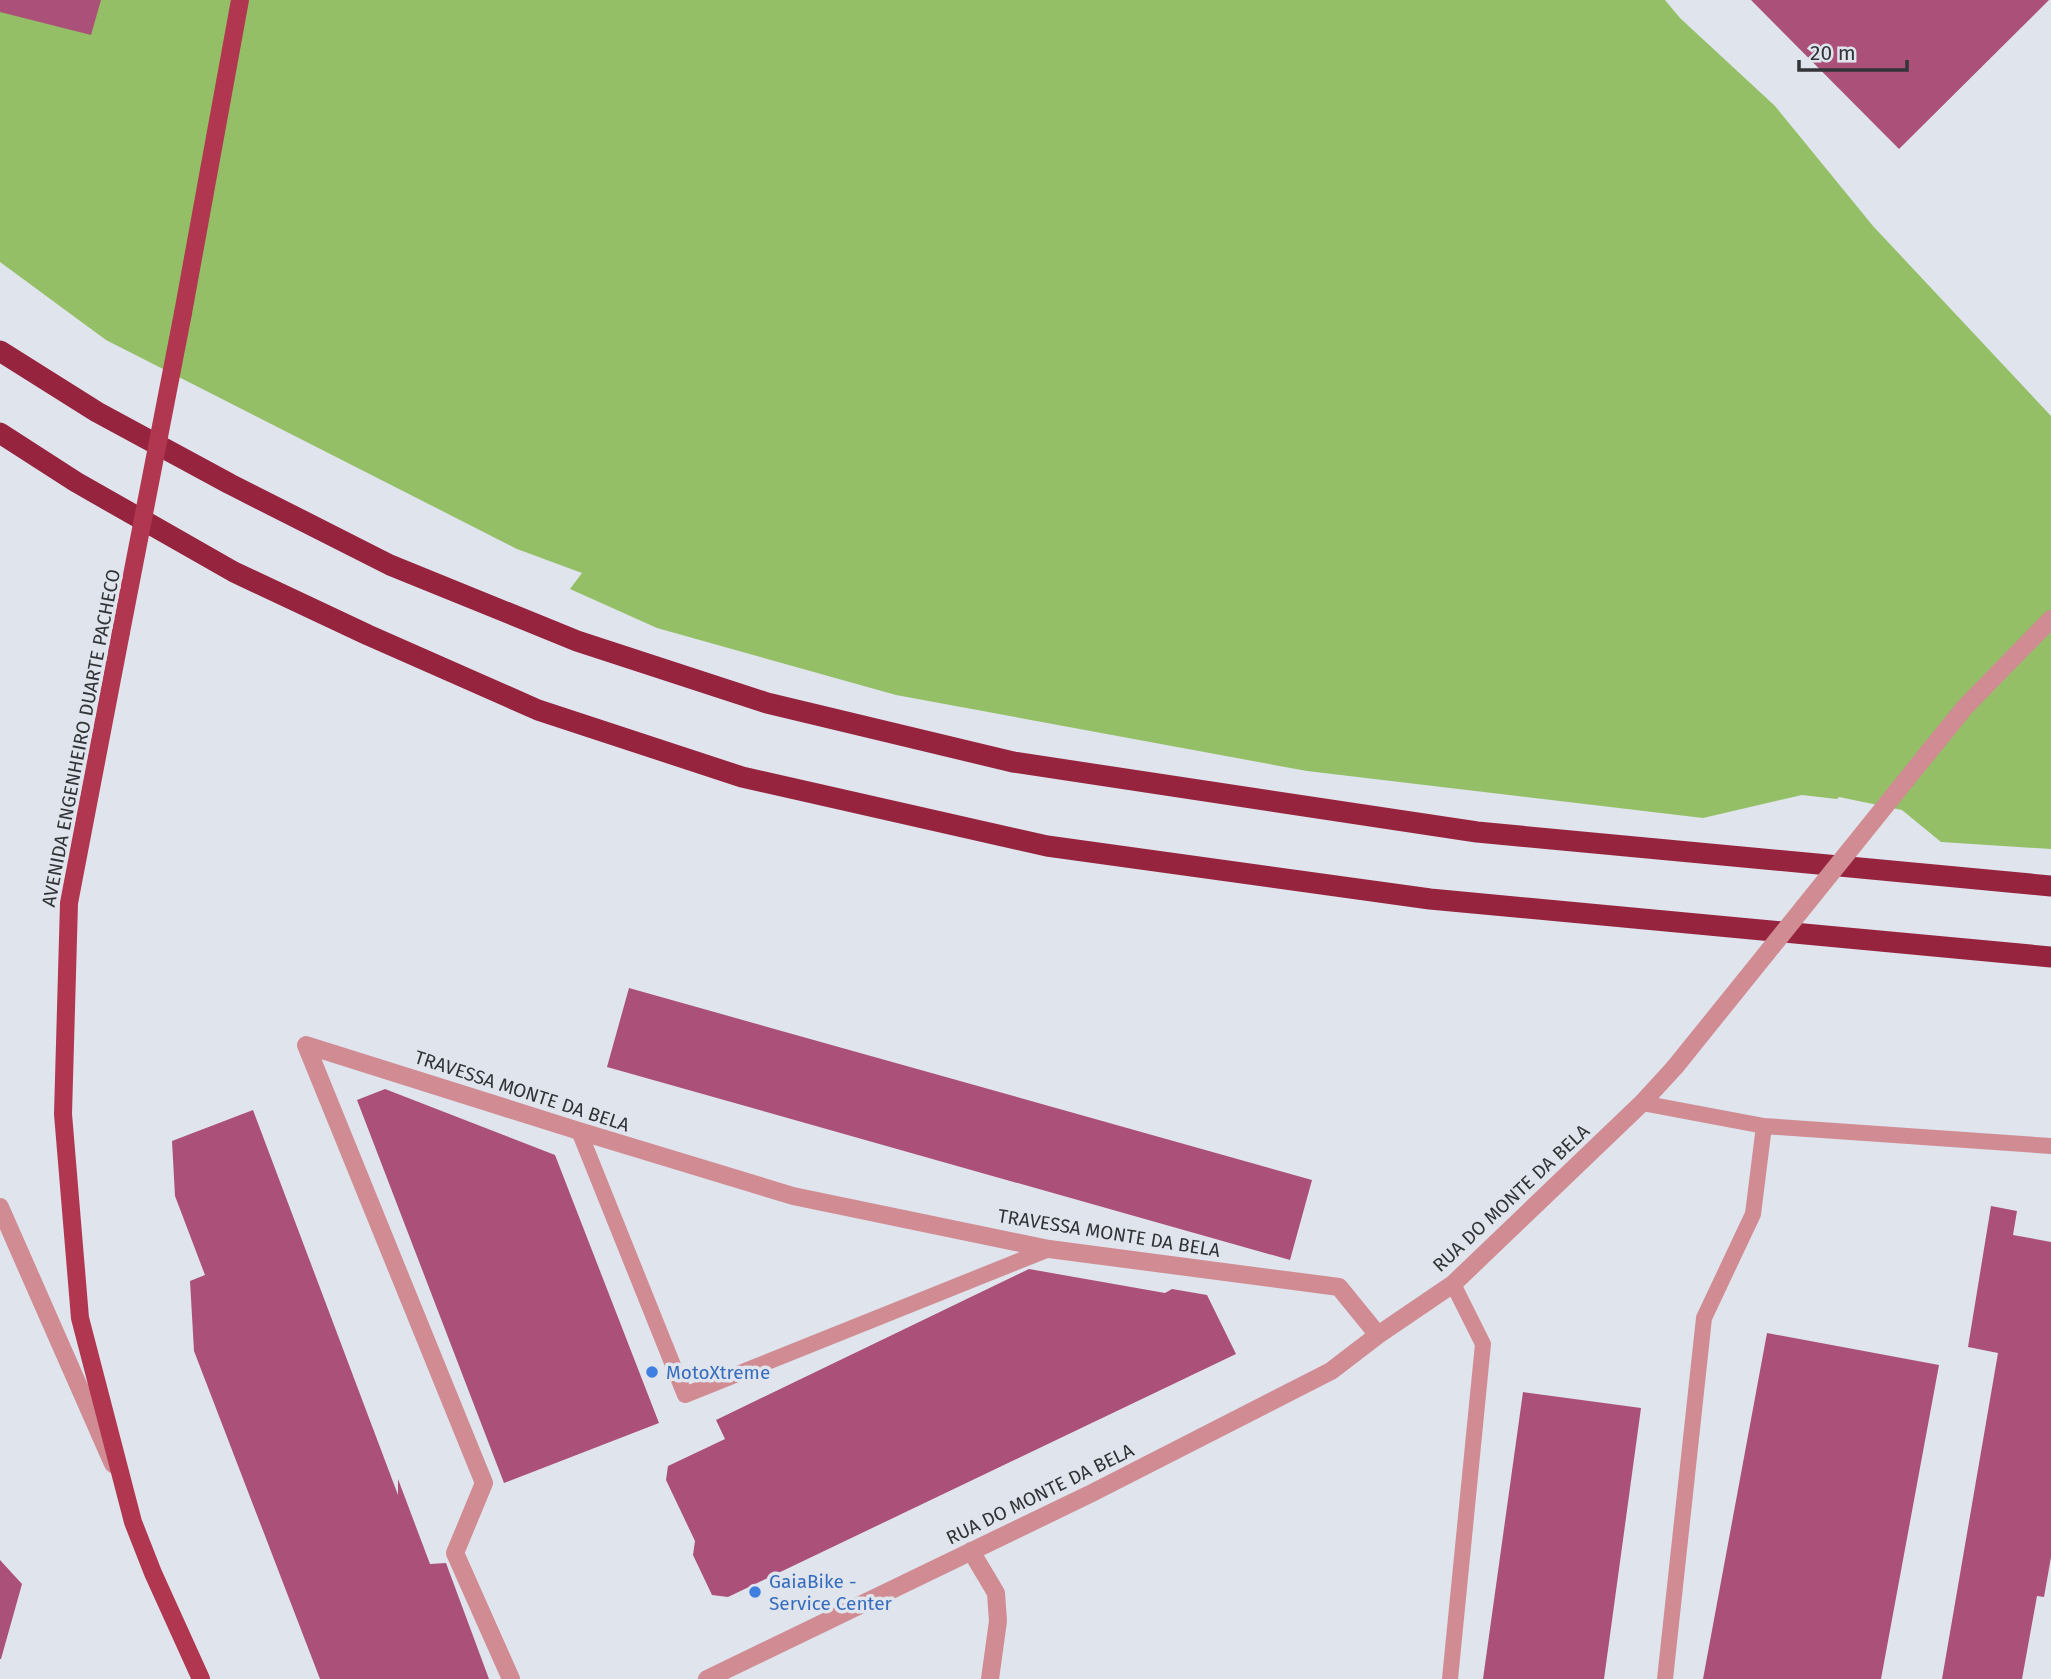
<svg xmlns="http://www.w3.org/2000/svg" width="2051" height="1679" font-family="'Fira Sans',sans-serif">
<rect width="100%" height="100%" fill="#dfe4ed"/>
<!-- forest -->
<path fill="#94bf67" d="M0 0H1665L1680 18 1775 106 1873 226 2051 416V849L1941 842 1902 810 1839 797 1837 799 1802 795 1703 818 1307 771 896 695 657 628 570 589 582 573 517 549 106 340 0 262Z"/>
<!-- building -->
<path fill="#ab5179" d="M0 0H101L91 35 0 12Z
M1751 0H2049L1899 149Z
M629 988 1312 1180 1290 1260 607 1067Z
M385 1089 555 1155 659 1423 504 1483 357 1100Z
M253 1110 398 1495V1479L430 1564 446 1563 489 1679H320L194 1351 190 1281 205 1275 175 1196 172 1141Z
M1991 1206 2017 1211 2013 1235 2051 1242V1557L2044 1597 2037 1596 2022 1679H1942L1998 1353 1968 1347Z
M1029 1269 1165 1293 1172 1289 1207 1295 1236 1354 728 1597 712 1595 693 1555 695 1541 666 1480 668 1466 725 1439 716 1420Z
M1767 1333 1939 1365 1881 1679H1703Z
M1523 1392 1641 1408 1604 1679H1483Z
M0 1560 22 1584 1 1659H0Z"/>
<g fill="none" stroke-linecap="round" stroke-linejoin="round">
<!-- lane -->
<path stroke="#d08b93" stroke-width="16" d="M1642 1103 1764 1126 2051 1146
M579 1131 685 1395 1049 1249
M1450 1679 1483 1344 1453 1284
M1665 1679 1704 1318 1753 1214 1764 1126"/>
<!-- street -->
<path stroke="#d08b93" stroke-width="18" d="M1927 754 1965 707 2051 619
M0 1207 113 1464
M971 1551 996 1593 998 1621 990 1679
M511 1679 455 1553 484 1483 306 1045 579 1131 793 1196 1049 1249 1339 1287 1378 1335
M707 1679 1092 1493 1331 1371 1378 1335 1453 1284 1642 1103 1675 1067"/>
<!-- primary -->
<path stroke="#b13650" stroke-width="18" d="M183 313 240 0
M121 632 69 903 63 1114 80 1318 133 1522 153 1573 201 1679"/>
<!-- highway -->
<path stroke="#96243e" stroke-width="21" d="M0 351 97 412 230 484 390 565 577 641 767 703 1013 762 1477 832 2051 886
M0 433 76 482 234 572 368 635 538 710 742 777 1047 846 1430 899 2051 957"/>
<!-- street-bridge -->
<path stroke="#d08b93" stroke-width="18" d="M1675 1067 1927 754"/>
<!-- primary-bridge -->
<path stroke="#b13650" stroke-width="18" d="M121 632 183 313"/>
</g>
<!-- markers -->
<g fill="#3f7fe0" stroke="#dfe4ed" stroke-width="2.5">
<circle cx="652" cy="1372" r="7"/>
<circle cx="755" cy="1592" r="7"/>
</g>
<g text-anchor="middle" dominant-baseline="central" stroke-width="7" stroke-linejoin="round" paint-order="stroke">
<!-- street labels -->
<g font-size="19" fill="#323437" stroke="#dfe4ed">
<text transform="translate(81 738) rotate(-79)">AVENIDA ENGENHEIRO DUARTE PACHECO</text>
<text transform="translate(522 1091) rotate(18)">TRAVESSA MONTE DA BELA</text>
<text transform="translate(1511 1198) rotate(-43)">RUA DO MONTE DA BELA</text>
<text transform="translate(1109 1233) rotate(9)">TRAVESSA MONTE DA BELA</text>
<text transform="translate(1040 1494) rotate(-26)">RUA DO MONTE DA BELA</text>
</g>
<!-- shop labels -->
<g font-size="19" fill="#366cbe" stroke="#dfe4ed" text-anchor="start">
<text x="666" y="1372">MotoXtreme</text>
<text x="769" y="1581">GaiaBike -<tspan x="769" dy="22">Service Center</tspan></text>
</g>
</g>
<!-- scale -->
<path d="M1799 60v10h108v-10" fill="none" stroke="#323437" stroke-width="3.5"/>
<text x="1810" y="60" font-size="21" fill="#323437" stroke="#dfe4ed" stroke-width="5" paint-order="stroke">20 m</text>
</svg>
